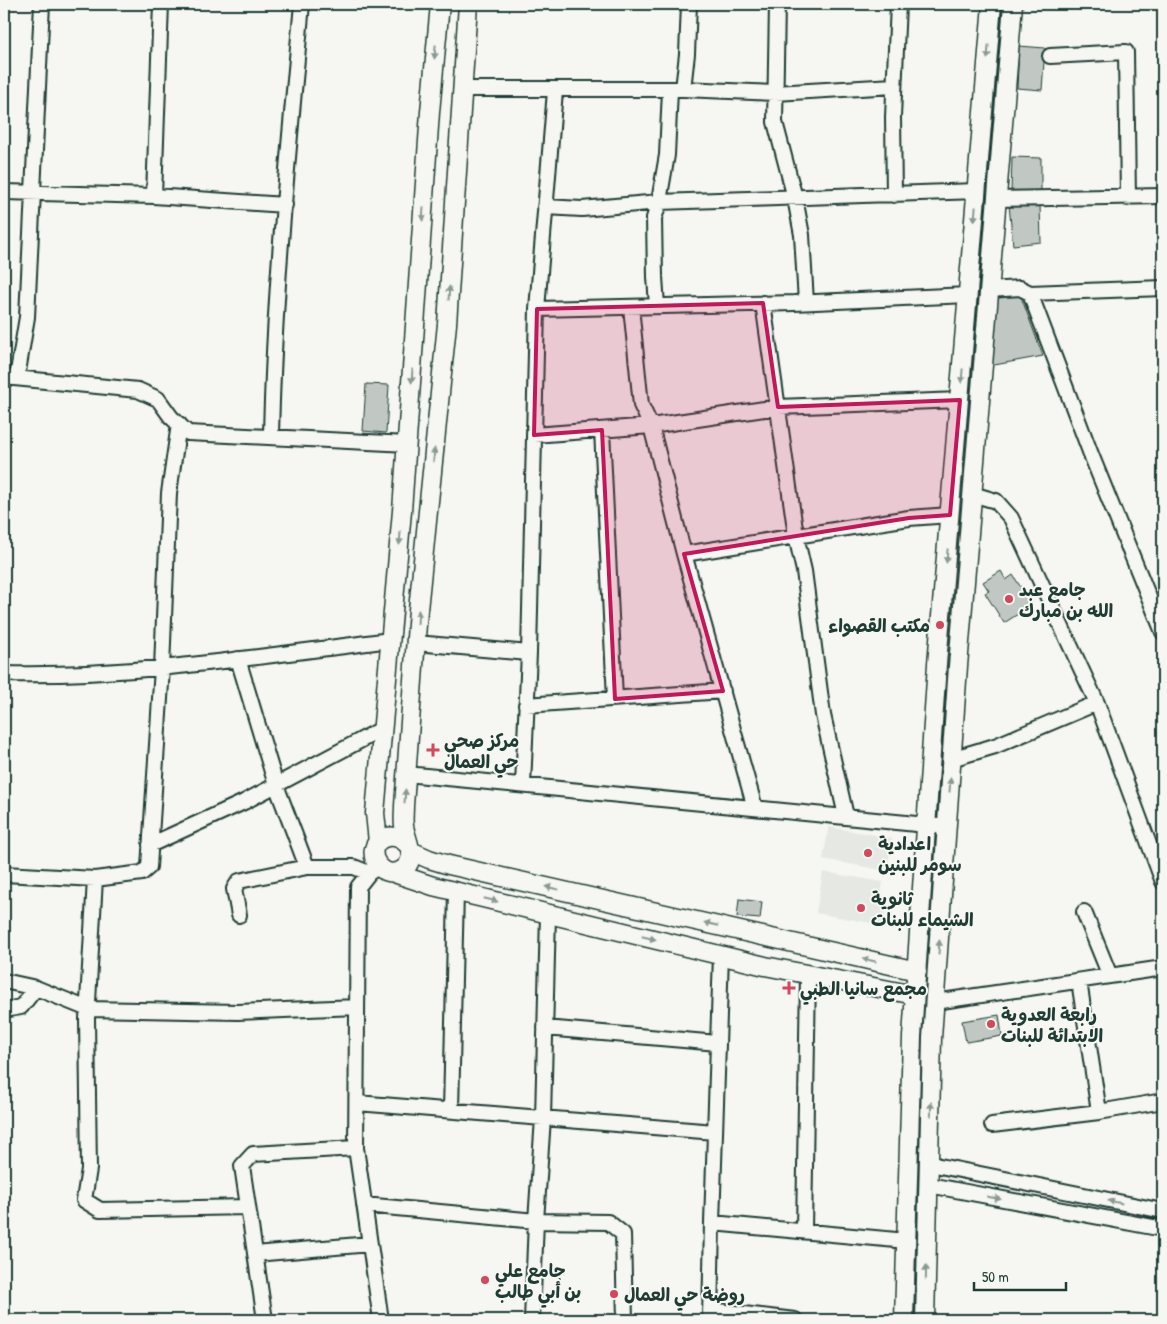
<svg xmlns="http://www.w3.org/2000/svg" width="1167" height="1324" font-family="'Patrick Hand','Playpen Sans Arabic',sans-serif">
<rect width="100%" height="100%" fill="#f6f6f2"/>
<filter id="ink" filterUnits="userSpaceOnUse"><feTurbulence type="fractalNoise" baseFrequency=".02" numOctaves="2"/><feDisplacementMap in="SourceGraphic" scale="10" xChannelSelector="R" yChannelSelector="G"/><feConvolveMatrix kernelMatrix="1 2 1 2 8 2 1 2 1" color-interpolation-filters="sRGB"/></filter>
<g filter="url(#ink)">
<!-- built -->
<path fill="#e6e8e4" d="M829 827 892 838 887 871 823 859Z
M823 872 883 882 881 894 887 899 883 925 816 913Z"/>
<!-- building -->
<path fill="#c1c8c3" stroke="#1f3d34" d="M1019 46 1045 48 1042 90 1017 88Z
M1012 157 1041 158V193L1011 192Z
M1040 204 1041 242 1013 245 1009 205Z
M1020 294 1043 356 989 366 995 295Z
M366 384 389 385 386 433 363 431Z
M1001 571 1006 580 1013 575 1032 605 1004 623 985 593 989 591 983 582Z
M739 899 762 902 760 919 737 917Z
M999 1015 1002 1036 966 1042 962 1021Z"/>
<g fill="none" stroke-linecap="round" stroke-linejoin="round">
<!-- minor casing -->
<g stroke="#1f3d34" stroke-width="18">
<path id="minor" d="M777 4 775 122 795 198 802 235 806 302
M1050 56 1126 52 1128 198
M462 89H683L775 93 894 86
M683 89 687 54 689 4
M4 192 154 196 285 205
M894 195 893 117 898 4
M154 196 161 4
M996 199 1163 196
M545 207 582 209 659 202 977 191
M989 290 1020 288 1030 293 1163 288
M1030 293 1092 457 1163 632
M763 303 796 536 804 571 823 715 846 816
M657 306 655 277 654 218 658 207 667 155 670 90
M631 307 641 405 651 426 684 554 755 808
M537 309 794 303 968 295
M4 377 138 390 158 399 171 417 188 433 408 444
M17 378 27 317 42 4
M602 430 615 699
M534 435 651 426 778 407 960 400
M271 436C274 292 289 147 302 4
M972 494 996 501 1011 518 1097 703 1163 882
M684 554 909 518 950 515
M416 643 529 653
M238 659 276 785 307 867H354L369 873
M4 674C134 677 262 656 391 640
M526 705 723 691
M951 759 995 746 1097 703
M406 774 947 827
M523 785 529 653 537 309 555 91
M150 845 244 802 382 729
M379 866 369 873 358 887 356 1148 381 1320
M4 874 95 879 142 873 149 867 162 668 169 493 179 424
M95 879 87 1019 89 1169 84 1200 100 1210 248 1207
M1084 912 1110 976
M548 914 543 1118 536 1221 608 1222 623 1234 625 1320
M239 915 234 889 239 881 307 867
M4 981 36 988 88 1009 238 1012 357 1007
M1079 981 1099 1112
M935 1002 1163 968
M4 1010 21 1007 36 988
M545 1028 718 1043
M357 1103 715 1132
M451 1111 456 891
M992 1125 1099 1112 1163 1101
M930 1164 1163 1211
M929 1185 1163 1229
M364 1205 536 1221 532 1320
M712 1223 907 1241
M804 1231 808 974
M255 1254 370 1244
M710 1310 795 1320
M265 1320 242 1166 253 1154 356 1148
M710 1320 712 1223 721 955"/>
</g>
<!-- tertiary casing -->
<g stroke="#1f3d34" stroke-width="21">
<path id="tertiary" d="M378 842 375 813 402 511 430 112 440 4
M408 845C394 828 367 839 375 860 377 865 381 869 385 871 390 873 396 873 400 871 420 862 406 840 404 826 403 820 404 813 404 806L418 610 447 324 468 4
M411 851 429 859 449 865 917 971
M394 873 433 886 765 966 915 995
M904 1320 912 1037 937 664 992 4
M925 1320 932 1038 958 666 1013 4"/>
</g>
<!-- minor -->
<use href="#minor" stroke="#f6f6f2" stroke-width="14"/>
<!-- tertiary -->
<use href="#tertiary" stroke="#f6f6f2" stroke-width="18"/>
</g>
<!-- one-way arrows -->
<defs><path id="oneway-solid" d="M-6-.8H1V-3.2L6.5 0L1 3.2V.8H-6Z" transform="scale(1.25)"/></defs>
<g fill="#8a9a93">
<use href="#oneway-solid" transform="translate(435 52) rotate(95)"/>
<use href="#oneway-solid" transform="translate(988 52) rotate(95)"/>
<use href="#oneway-solid" transform="translate(423 214) rotate(94)"/>
<use href="#oneway-solid" transform="translate(975 214) rotate(95)"/>
<use href="#oneway-solid" transform="translate(449 293) rotate(-86)"/>
<use href="#oneway-solid" transform="translate(412 376) rotate(94)"/>
<use href="#oneway-solid" transform="translate(962 376) rotate(95)"/>
<use href="#oneway-solid" transform="translate(434 455) rotate(-84)"/>
<use href="#oneway-solid" transform="translate(400 538) rotate(95)"/>
<use href="#oneway-solid" transform="translate(947 556) rotate(95)"/>
<use href="#oneway-solid" transform="translate(418 617) rotate(-86)"/>
<use href="#oneway-solid" transform="translate(950 785) rotate(-86)"/>
<use href="#oneway-solid" transform="translate(405 796) rotate(-86)"/>
<use href="#oneway-solid" transform="translate(552 888) rotate(-167)"/>
<use href="#oneway-solid" transform="translate(491 900) rotate(14)"/>
<use href="#oneway-solid" transform="translate(711 924) rotate(-167)"/>
<use href="#oneway-solid" transform="translate(649 938) rotate(13)"/>
<use href="#oneway-solid" transform="translate(939 947) rotate(-86)"/>
<use href="#oneway-solid" transform="translate(869 960) rotate(-167)"/>
<use href="#oneway-solid" transform="translate(931 1109) rotate(-89)"/>
<use href="#oneway-solid" transform="translate(994 1198) rotate(11)"/>
<use href="#oneway-solid" transform="translate(1115 1202) rotate(-169)"/>
<use href="#oneway-solid" transform="translate(926 1272) rotate(-89)"/>
</g>
</g>
<!-- marked area -->
<path fill="#c2185b" fill-opacity="0.2" stroke="#c2185b" stroke-width="4" stroke-linejoin="round" d="M763 303 778 407 960 400 950 515 909 518 684 554 723 691 615 699 602 430 534 435 537 309Z"/>
<!-- markers -->
<g fill="#d1495b" stroke="#f6f6f2" stroke-width="2">
<circle cx="1009" cy="599" r="5"/>
<circle cx="940" cy="625" r="5"/>
<path d="M430.5 742.5h5v5h5v5h-5v5h-5v-5h-5v-5h5z"/>
<circle cx="868" cy="853" r="5"/>
<circle cx="861" cy="908" r="5"/>
<path d="M786.5 980.5h5v5h5v5h-5v5h-5v-5h-5v-5h5z"/>
<circle cx="991" cy="1024" r="5"/>
<circle cx="485" cy="1280" r="5"/>
<circle cx="614" cy="1294" r="5"/>
</g>
<g text-anchor="middle" dominant-baseline="central" stroke-width="4" stroke-linejoin="round" paint-order="stroke">
<!-- poi labels -->
<g font-size="18" font-weight="bold" fill="#1f3d34" stroke="#f6f6f2" text-anchor="start">
<text x="1019" y="589">جامع عبد<tspan x="1019" dy="21">الله بن مبارك</tspan></text>
<text x="930" y="625" text-anchor="end">مكتب القصواء</text>
<text x="444" y="740">مركز صحي<tspan x="444" dy="21">حي العمال</tspan></text>
<text x="878" y="843">اعدادية<tspan x="878" dy="21">سومر للبنين</tspan></text>
<text x="871" y="898">ثانوية<tspan x="871" dy="21">الشيماء للبنات</tspan></text>
<text x="800" y="988">مجمع سانيا الطبي</text>
<text x="1001" y="1014">رابعة العدوية<tspan x="1001" dy="21">الابتدائة للبنات</tspan></text>
<text x="495" y="1270">جامع علي<tspan x="495" dy="21">بن أبي طالب</tspan></text>
<text x="624" y="1294">روضة حي العمال</text>
</g>
</g>
<!-- margin -->
<rect width="1167" height="1324" fill="none" stroke="#f6f6f2" stroke-width="20"/>
<rect x="10" y="10" width="1147" height="1304" fill="none" stroke="#1f3d34" stroke-width="2" filter="url(#ink)"/>
<!-- scale -->
<path d="M974 1282v8h92v-8" fill="none" stroke="#1f3d34" stroke-width="2.5"/>
<text x="982" y="1282" font-size="15" fill="#1f3d34" stroke="#f6f6f2" stroke-width="4" paint-order="stroke">50 m</text>
</svg>
